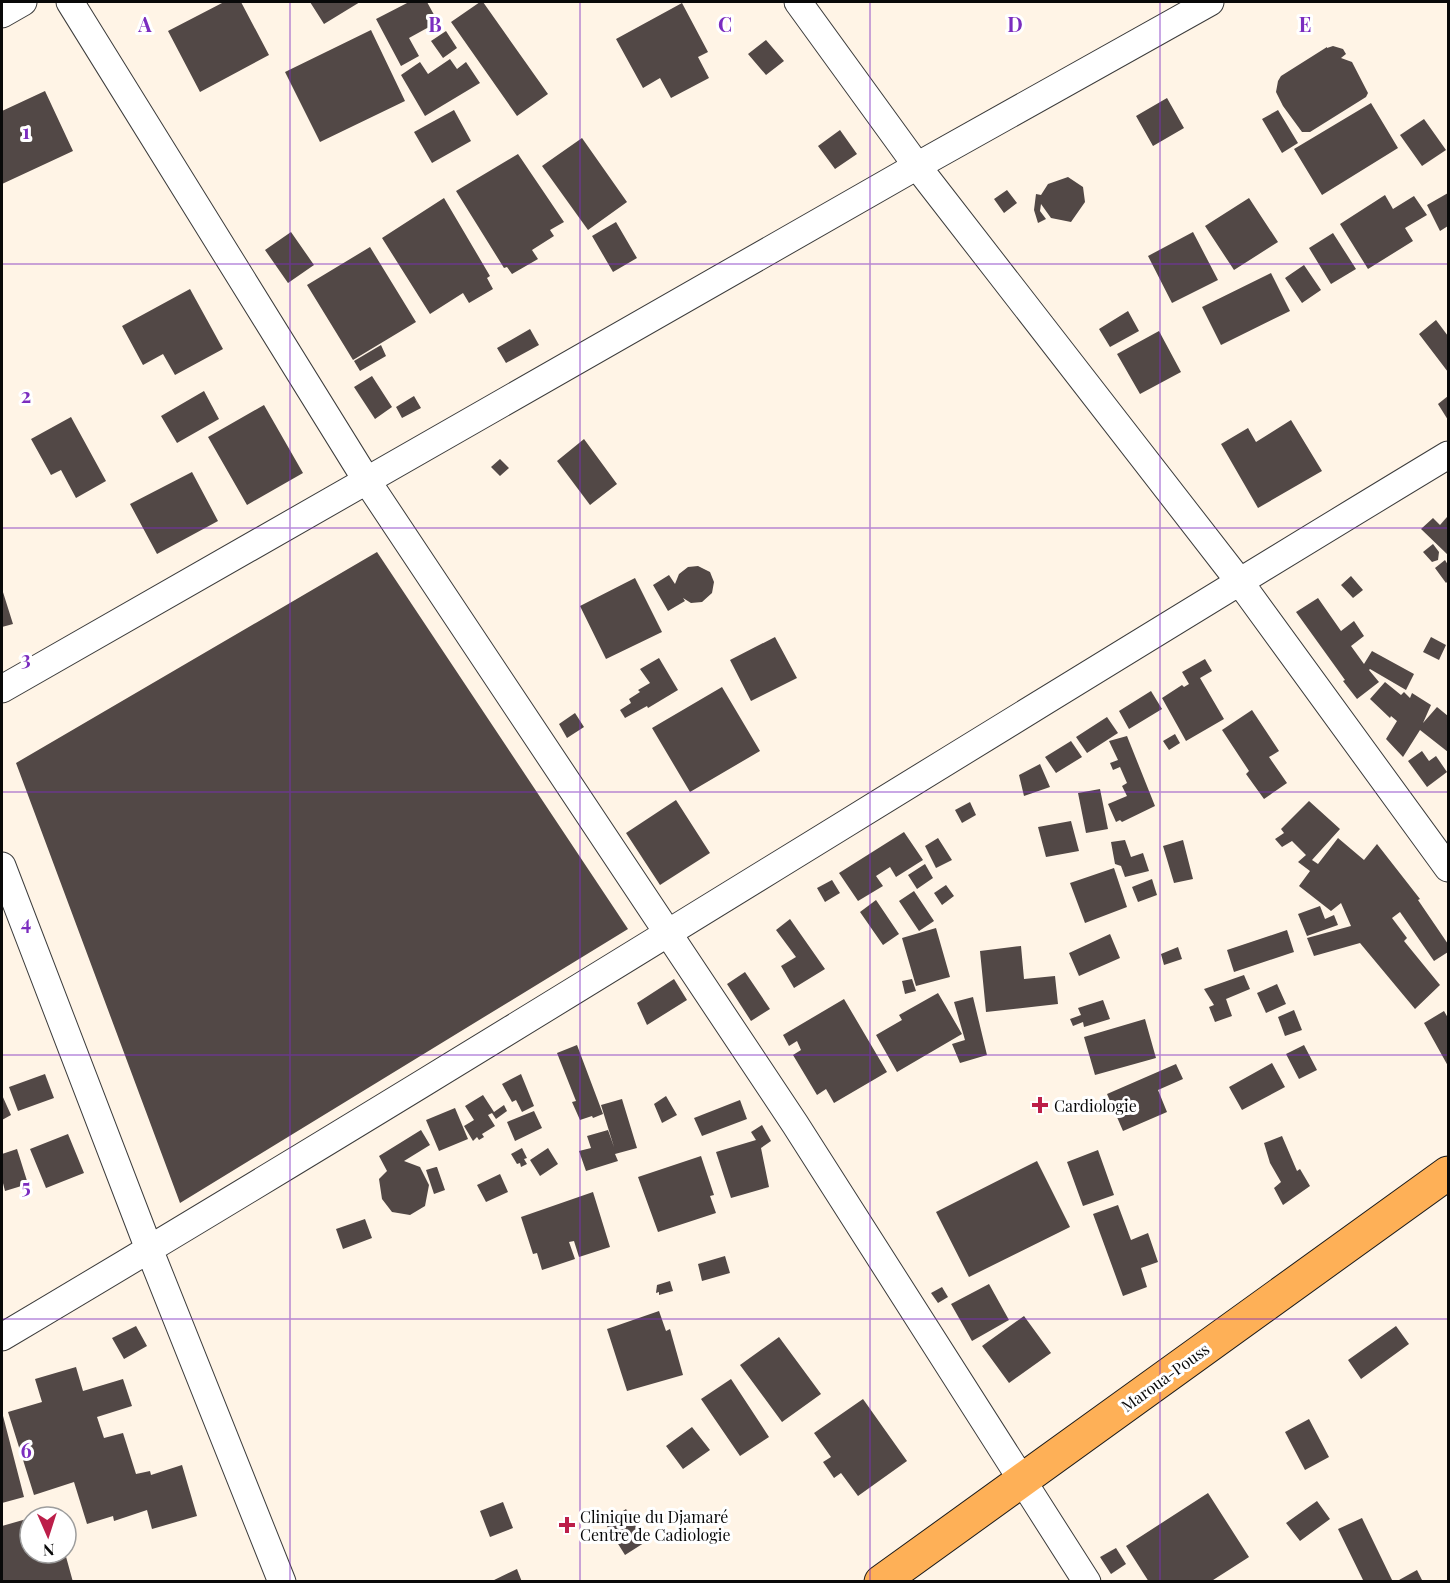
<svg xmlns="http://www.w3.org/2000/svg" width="1450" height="1583" font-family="'Playfair Display',serif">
<rect width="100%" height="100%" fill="#fff4e6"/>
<!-- building -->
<path fill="#524846" d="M224 2H241L269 55 200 92 168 31Z
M310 2H360L324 24Z
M409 2H427L438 22 409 38 419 56 401 66 376 19Z
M480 2H483L548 94 517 116 451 22Z
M682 3 708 52 698 57 709 78 671 98 660 78 643 88 616 39Z
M371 30 405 101 320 142 285 72Z
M446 31 457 48 443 58 431 41Z
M766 40 784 61 766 75 748 54Z
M1333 46 1343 49 1346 54 1341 58 1352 62 1368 93 1366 97 1310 132H1302L1283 106 1276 92 1278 81 1281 76 1327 47V48Z
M450 59 457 69 466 62 480 83 425 116 401 75 420 62 428 74Z
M45 91 73 151 2 184V111Z
M1167 98 1184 128 1153 146 1136 116Z
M1371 103 1398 148 1322 195 1294 149Z
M454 110 471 141 432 163 414 132Z
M1278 110 1298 143 1282 153 1262 119Z
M1424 119 1446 150 1422 166 1400 135Z
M840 130 857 154 835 169 818 146Z
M582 138 627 202 588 230 542 166Z
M518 154 564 222 550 230 554 236 532 250 538 259 512 274 507 267 504 268 456 191Z
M1068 177 1083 187 1085 202 1071 222 1051 218 1041 204 1040 211 1046 219 1038 223 1034 210 1036 194 1041 195 1048 184Z
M1007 190 1017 203 1004 213 994 199Z
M1448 193V226L1440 231 1427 205Z
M1385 195 1393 209 1414 196 1427 215 1405 228 1413 241 1368 269 1340 224Z
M444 198 490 276 487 278 493 289 469 303 463 293 430 314 382 238Z
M1249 198 1278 242 1234 270 1205 226Z
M616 222 637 258 613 272 592 236Z
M291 232 314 265 288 283 265 250Z
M1193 232 1218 280 1172 303 1148 256Z
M1333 233 1356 269 1331 284 1309 248Z
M370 247 416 322 353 360 307 285Z
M1304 265 1321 290 1302 303 1285 278Z
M1271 273 1290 311 1221 345 1202 307Z
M190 289 223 349 175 375 163 354 143 365 122 326Z
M1128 311 1139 331 1110 347 1099 329Z
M1436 320 1448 336V372L1419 334Z
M530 329 539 345 506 363 497 348Z
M1159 331 1181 372 1140 394 1117 354Z
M381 345 386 356 360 371 354 361Z
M372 376 392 407 375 419 354 387Z
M204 391 219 419 177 443 161 416Z
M414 396 421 408 402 418 396 407Z
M1448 396V420L1438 404Z
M264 405 303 473 247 505 208 437Z
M71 417 106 481 76 498 61 470 51 475 31 439Z
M1291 420 1322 471 1258 508 1221 444 1248 428 1256 442Z
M584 439 617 484 590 505 557 461Z
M500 459 509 468 500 476 491 467Z
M192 472 218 521 157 554 130 504Z
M1447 517 1448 518V555L1421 529 1433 518 1440 525Z
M1433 544 1439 552 1438 560 1432 562 1423 552Z
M377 552 628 929 180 1203 16 763Z
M1445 560 1448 565V581L1446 583 1435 568Z
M698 566 710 572 714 582 712 593 702 602 691 603 683 598 685 601 668 611 653 585 669 575 675 584 679 574 688 567Z
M1351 576 1363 590 1353 598 1341 585Z
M635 578 662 632 606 659 580 606Z
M2 589 13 624 2 627Z
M1318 598 1341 631 1354 621 1364 636 1351 646 1364 664 1372 651 1414 674 1406 690 1370 669 1369 670 1379 682 1357 699 1343 681 1345 680 1296 612Z
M775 637 797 678 751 701 730 660Z
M1431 637 1446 645 1439 660 1423 652Z
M659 658 678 690 648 708 647 706 625 718 620 710 631 703 629 699 640 692 638 690 650 683 640 669Z
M1205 659 1212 671 1200 678 1224 719 1186 741 1162 698 1182 685 1184 687 1189 684 1182 672Z
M1385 682 1401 695 1404 692 1410 698 1412 693 1431 705 1423 723 1437 707 1448 716V752L1420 730 1403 757 1386 739 1397 721 1391 716 1390 718 1370 699Z
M722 687 760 751 690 792 652 728Z
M1151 691 1162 709 1129 729 1119 711Z
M1252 710 1279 751 1269 757 1287 783 1264 799 1246 774 1249 771 1222 730Z
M575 713 584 727 567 738 559 724Z
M1107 717 1118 733 1087 753 1076 737Z
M1175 734 1180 743 1169 750 1163 741Z
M1127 736 1155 806 1122 822 1120 820 1116 822 1108 804 1127 796 1122 786 1127 783 1120 767 1113 770 1110 763 1118 760 1109 741Z
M1071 741 1082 757 1056 773 1045 757Z
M1422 751 1429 761 1436 756 1447 772 1427 787 1408 761Z
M1040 764 1050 787 1024 796 1019 775Z
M1100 789 1108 829 1086 833 1078 793Z
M676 800 710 853 660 885 626 833Z
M1309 801 1340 829 1312 860 1318 864 1338 838 1364 860 1377 844 1420 899 1418 900 1448 944V952L1434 961 1400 912 1392 918 1407 938 1404 941 1440 985 1415 1009 1360 943 1314 956 1307 938 1351 926 1341 903 1331 911 1299 886 1310 871 1298 862 1306 855 1292 841 1282 847 1275 839 1284 833 1281 829Z
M970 802 976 815 962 823 955 810Z
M1071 821 1079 851 1046 857 1038 827Z
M904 832 923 860 896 877 890 867 876 876 883 886 858 901 839 873Z
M938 838 952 860 936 868 925 846Z
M1125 840 1131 857 1143 853 1149 871 1125 877 1121 866 1115 864 1111 842Z
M1183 840 1193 879 1174 883 1163 846Z
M925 864 933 878 917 889 908 875Z
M1114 868 1127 907 1085 923 1070 883Z
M1152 879 1157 895 1138 902 1132 887Z
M832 880 840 893 825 902 817 888Z
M946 885 954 896 942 905 934 893Z
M914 891 934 921 919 931 899 901Z
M876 900 899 934 883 945 860 912Z
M1320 906 1325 919 1334 915 1338 925 1307 936 1298 914Z
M790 919 825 969 794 988 781 966 796 957 776 930Z
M936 928 950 977 916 986 902 938Z
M1287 930 1294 952 1234 972 1227 950Z
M1110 934 1120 958 1079 976 1069 953Z
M1021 946 1024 979 1055 976 1058 1004 986 1012 980 951Z
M1178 947 1182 959 1164 965 1161 954Z
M745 972 770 1009 751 1021 727 984Z
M1244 975 1250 989 1226 999 1232 1016 1215 1022 1209 1007 1214 1005 1204 989Z
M674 979 687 1000 647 1025 637 1003Z
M912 979 916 991 905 994 902 981Z
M1277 984 1286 1004 1266 1013 1257 993Z
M938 993 962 1034 897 1072 876 1035 902 1020 899 1015Z
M973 997 987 1055 960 1063 952 1044 965 1040 954 1002Z
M844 999 887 1072 834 1103 826 1089 817 1095 793 1055 801 1050 797 1041 789 1046 783 1035Z
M1103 1000 1110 1019 1084 1027 1083 1022 1073 1026 1070 1019 1081 1015 1078 1008Z
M1294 1010 1302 1030 1285 1036 1278 1017Z
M1444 1011 1448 1018V1066L1424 1023Z
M1145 1019 1156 1058 1095 1075 1084 1037Z
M577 1045 603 1114 593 1118 592 1116 580 1120 572 1102 576 1101 557 1053Z
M1304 1045 1317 1070 1299 1079 1286 1054Z
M1272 1063 1285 1087 1242 1110 1229 1087Z
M1176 1064 1183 1079 1158 1090 1167 1112 1123 1131 1107 1094Z
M45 1074 54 1098 18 1111 9 1087Z
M521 1074 534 1106 522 1112 516 1100 512 1102 502 1084Z
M2 1095 11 1115 2 1120Z
M483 1095 494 1112 504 1105 507 1111 496 1119 492 1113 488 1115 495 1126 482 1134 484 1137 479 1140 477 1137 473 1141 464 1126 474 1120 465 1106Z
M666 1096 677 1115 662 1123 654 1104Z
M622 1099 637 1148 615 1154 618 1161 586 1171 579 1151 591 1148 587 1136 608 1130 614 1147 601 1105Z
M740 1100 747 1119 702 1136 694 1118Z
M455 1108 468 1139 439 1151 426 1120Z
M534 1111 542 1128 515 1141 507 1122Z
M762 1125 771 1141 761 1148 769 1187 731 1198 716 1152 756 1140 751 1132Z
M421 1130 430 1145 404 1161 420 1167 429 1185 425 1206 410 1215 392 1212 382 1199 379 1179 387 1171 379 1156Z
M68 1134 84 1173 46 1188 30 1149Z
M1282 1136 1297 1171 1300 1169 1310 1186 1283 1205 1274 1188 1281 1182 1270 1163 1264 1143Z
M522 1148 527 1158 524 1159 527 1164 521 1167 520 1163 517 1164 511 1154Z
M548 1148 558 1164 540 1176 530 1160Z
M17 1149 28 1184 5 1191 2 1179V1154Z
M1098 1150 1114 1195 1083 1206 1067 1162Z
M701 1156 714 1195 710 1196 716 1213 658 1232 638 1177Z
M1037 1161 1070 1227 969 1277 936 1212Z
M436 1167H437L445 1190 434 1194 426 1170Z
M500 1174 508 1192 486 1202 477 1185Z
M593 1192 610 1247 579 1257 574 1241 569 1242 575 1259 542 1270 537 1253 533 1254 521 1217Z
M1118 1205 1131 1240 1148 1233 1158 1262 1141 1268 1147 1287 1123 1296 1093 1214Z
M365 1219 372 1238 343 1249 336 1229Z
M725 1256 730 1273 702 1281 698 1264Z
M670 1281 673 1291 659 1295V1292L656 1293 657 1285Z
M989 1284 1009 1320 972 1341 951 1304Z
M942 1287 948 1297 938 1303 931 1293Z
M659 1311 666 1331 670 1329 683 1375 627 1391 607 1329Z
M1024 1316 1051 1353 1009 1383 982 1346Z
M136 1326 147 1346 124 1359 112 1338Z
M1396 1326 1409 1344 1361 1379 1348 1360Z
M779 1337 821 1394 782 1422 740 1365Z
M76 1367 83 1391 123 1379 132 1406 97 1417 104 1438 123 1433 136 1474 150 1471 151 1475 182 1465 197 1516 152 1529 147 1510 114 1521 113 1516 87 1524 74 1482 34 1495 8 1412 42 1402 35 1379Z
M731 1379 769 1437 740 1456 701 1399Z
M863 1399 907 1461 858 1496 841 1473 834 1478 823 1462 831 1457 814 1433Z
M2 1412 24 1497 2 1503Z
M1309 1419 1329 1457 1305 1470 1285 1432Z
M692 1427 710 1450 683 1469 666 1446Z
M1208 1493 1249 1557 1210 1582H1149L1126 1546Z
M1317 1501 1330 1519 1300 1541 1286 1523Z
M503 1502 513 1528 490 1537 480 1511Z
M626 1509 647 1541 625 1555 605 1523Z
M52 1511 54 1517H35V1516Z
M30 1518V1553H65L73 1582H2V1526Z
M1362 1518 1393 1582H1364L1338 1529Z
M1116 1548 1126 1564 1111 1574 1100 1557Z
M517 1569 522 1582H490Z
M1417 1570 1423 1582H1400L1399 1580Z"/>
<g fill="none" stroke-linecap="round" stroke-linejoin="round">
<!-- street casing -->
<g stroke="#3c3c3c" stroke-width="29">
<path id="street" d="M70 2 367 481 795 1124 1087 1582
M798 2 917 166 1239 581 1448 868
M2 14 23 2
M2 689 917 166 1210 2
M2 866 149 1249 282 1582
M2 1337C487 1049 965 747 1448 455"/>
</g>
<!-- primary casing -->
<g stroke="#1a1a1a" stroke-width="35">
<path id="primary" d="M881 1582 1448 1173"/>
</g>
<!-- street -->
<use href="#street" stroke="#fff" stroke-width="27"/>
<!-- primary -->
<use href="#primary" stroke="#feb057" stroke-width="33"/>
</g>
<!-- grid -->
<path fill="none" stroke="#7b2cbf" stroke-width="1.5" stroke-opacity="0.55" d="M290 2V1582M580 2V1582M870 2V1582M1160 2V1582M2 264H1448M2 528H1448M2 792H1448M2 1055H1448M2 1319H1448"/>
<!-- markers -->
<g fill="#bc1e49" stroke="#fff" stroke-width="2">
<path d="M1037 1096h6v6h6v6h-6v6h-6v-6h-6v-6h6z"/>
<path d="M564 1516h6v6h6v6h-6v6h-6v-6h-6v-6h6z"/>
</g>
<g text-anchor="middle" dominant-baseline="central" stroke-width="6" stroke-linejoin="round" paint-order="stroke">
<!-- poi labels -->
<g font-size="16" fill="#090909" stroke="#fff" text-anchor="start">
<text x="1054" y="1105">Cardiologie</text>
<text x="580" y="1516">Clinique du Djamaré<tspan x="580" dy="18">Centre de Cadiologie</tspan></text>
</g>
<!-- street labels -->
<g font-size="16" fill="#090909" stroke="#fff">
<text transform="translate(1165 1377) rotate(-36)">Maroua-Pouss</text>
</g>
</g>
<g font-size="20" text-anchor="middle" font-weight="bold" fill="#7b2cbf" stroke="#fff" stroke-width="6" stroke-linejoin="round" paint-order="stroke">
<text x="145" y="32">A</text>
<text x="435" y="32">B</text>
<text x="725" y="32">C</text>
<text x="1015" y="32">D</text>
<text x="1305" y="32">E</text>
<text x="26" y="139">1</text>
<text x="26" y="403">2</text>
<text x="26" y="666">3</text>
<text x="26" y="930">4</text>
<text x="26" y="1194">5</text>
<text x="26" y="1458">6</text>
</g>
<!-- border -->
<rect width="1450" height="1583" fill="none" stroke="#090909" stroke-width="6"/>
<!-- north arrow -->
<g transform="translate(48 1535) rotate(177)"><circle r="28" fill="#ffffff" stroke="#9d9d9d" stroke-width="1.5"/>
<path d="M0-4.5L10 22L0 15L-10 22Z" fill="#bc1e49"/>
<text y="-9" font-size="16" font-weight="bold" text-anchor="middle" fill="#090909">N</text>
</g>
</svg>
